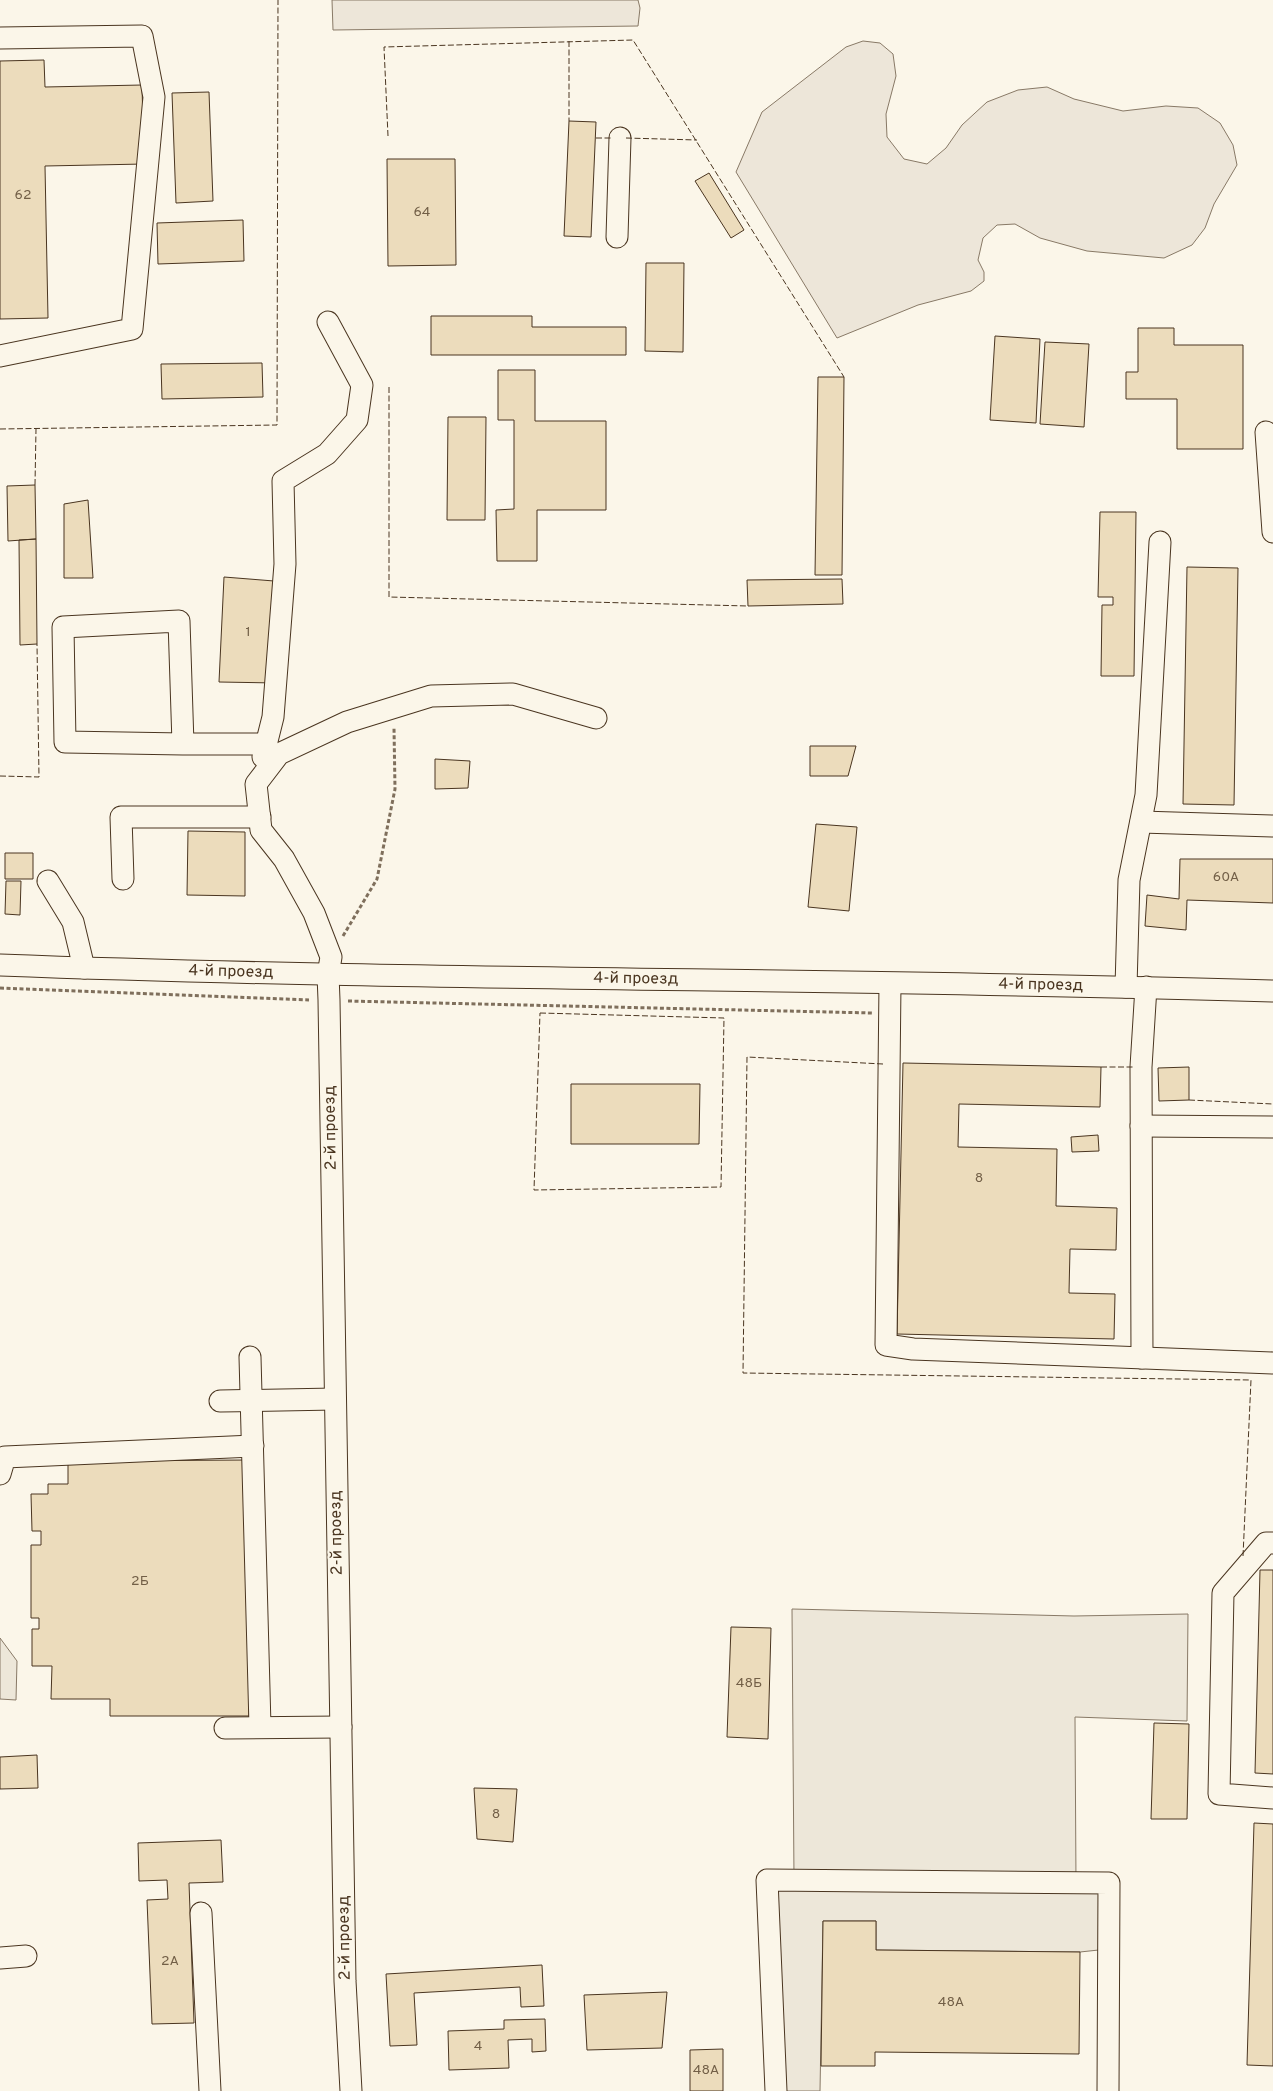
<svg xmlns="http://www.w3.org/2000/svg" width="1273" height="2091" font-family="Overpass,sans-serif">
<rect width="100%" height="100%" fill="#fbf6e9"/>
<!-- green -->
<path fill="#ede6d9" stroke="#887966" d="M332 0H638L640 8 638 26 333 30Z
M863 41 880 43 893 54 896 76 886 114 887 137 904 159 927 164 946 148 962 125 987 102 1018 90 1047 87 1074 99 1123 111 1166 106 1198 108 1220 123 1233 145 1237 165 1214 204 1205 228 1192 245 1164 258 1087 251 1040 238 1015 224 997 225 983 238 978 260 984 272V281L971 291 918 305 837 338 736 172 762 112 846 47Z"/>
<!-- parking -->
<path fill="#ede7d9" stroke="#887966" d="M792 1609 1074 1616 1188 1614 1187 1721 1075 1717 1076 1883H1109L1108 1949 1080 1952 876 1950V1921H823L820 2091H776L767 1880H794Z
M0 1638 17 1661 16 1700 0 1699Z"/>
<!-- building -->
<path fill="#ecdcbc" stroke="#4a3520" d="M44 60 45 87 142 85 144 164 45 166 48 318 0 319V61Z
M209 92 213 201 176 203 172 93Z
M569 121 596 122 591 237 564 236Z
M387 159H455L456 265 388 266Z
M709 173 744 230 731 238 695 181Z
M243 220 244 261 158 264 157 223Z
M646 263H684L683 352 645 351Z
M431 316H532V327H626V355H431Z
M1138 328H1174V345H1243V449H1177V399H1126V372H1138Z
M995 336 1040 339 1036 423 990 420Z
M1045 342 1089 344 1084 427 1040 424Z
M262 363 263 397 162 399 161 364Z
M498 370H535V421H606V510H537V561H497L496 510 514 509V420H498Z
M818 377H844L842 575H815Z
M448 417H486L485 520H447Z
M35 485 36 539 8 541 7 486Z
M88 500 93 578H64V504Z
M1100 512H1136L1134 676H1101L1102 605H1113V597H1098Z
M36 539 37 644 20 645 19 540Z
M1187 567 1238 568 1234 805 1183 804Z
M224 577 274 581 276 683 219 682Z
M842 579 843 604 748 606 747 580Z
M810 746H856L848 776H810Z
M435 759 470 761 468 788 435 789Z
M816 824 857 827 849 911 808 907Z
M188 831 245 832V896L187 895Z
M5 853H33V879H5Z
M1180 859H1273V903L1187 900 1186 930 1145 926 1147 895 1179 899Z
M6 881H21L20 915 5 914Z
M903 1063 1101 1067 1100 1107 959 1104 958 1147 1057 1149 1056 1206 1117 1208 1116 1250 1070 1249 1069 1293 1115 1294 1114 1339 897 1334Z
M1189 1067V1100L1159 1101 1158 1068Z
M571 1084H700L699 1144H571Z
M1098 1135 1099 1151 1072 1152 1071 1137Z
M249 1460V1716H110V1699H51L52 1666H32V1629H39V1618H31V1545H41V1531H32L31 1494H48V1484H68V1461Z
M1260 1570H1273V1774L1255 1773Z
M731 1627 771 1628 768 1739 727 1737Z
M1154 1723 1189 1724 1187 1819H1151Z
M37 1755 38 1788 0 1789V1757Z
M474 1788 517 1789 513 1842 477 1839Z
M1254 1823 1273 1824V2066L1247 2065Z
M221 1840 223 1882 189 1883 194 2023 152 2024 147 1900 168 1899 167 1880 139 1881 138 1843Z
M823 1921H876V1950L1080 1952 1079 2054 875 2052V2066H821Z
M542 1965 544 2006 521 2007 520 1987 414 1993 417 2045 390 2046 386 1974Z
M667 1992 662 2048 587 2050 584 1995Z
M545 2019 546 2051 532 2052V2039L508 2040 509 2068 449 2070 448 2031 504 2029V2020Z
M723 2049V2091H690V2050Z"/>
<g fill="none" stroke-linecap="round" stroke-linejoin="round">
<!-- minor casing -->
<g stroke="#4a3520" stroke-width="23">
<g id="minor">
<path d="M0 38 142 36 154 97 132 329 0 356"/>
<path d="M617 237 620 138"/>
<path d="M1266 432 1273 532"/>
<path d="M183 744 65 742 63 627 179 621 183 744H267"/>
<path d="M263 757 273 717 285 564 283 481 327 454 357 420 362 385 328 322"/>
<path d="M1141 822 1273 826"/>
<path d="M123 879 121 817H260"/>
<path d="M48 881 73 922 84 968"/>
<path id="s1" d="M0 965C424 981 849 978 1273 991"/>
<path d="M890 984 886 1345 913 1349 1273 1363"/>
<path d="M1126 987 1129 880 1146 795 1160 542"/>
<path d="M1141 1126 1273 1127"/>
<path d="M250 1357 260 1726"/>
<path d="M1142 1358 1141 1067 1146 987"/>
<path d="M220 1401 335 1399"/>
<path d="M0 1474 5 1457 253 1446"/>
<path d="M1273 1543H1266L1223 1593 1219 1794 1273 1798"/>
<path d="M225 1728 341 1727"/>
<path d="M201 1913 210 2091"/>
<path d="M0 1958 26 1956"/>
<path d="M351 2091 345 1981 329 1000 328 975 331 957 314 913 284 859 261 830 256 784 279 754 347 722 431 696 513 694 596 718"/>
<path d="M776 2091 767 1880 1109 1883 1108 2091"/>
</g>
</g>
<!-- path -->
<path stroke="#7f6f5c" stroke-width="3" stroke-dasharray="4 2.5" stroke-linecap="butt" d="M343 936 377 879 395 789 394 728
M0 988 309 1000
M348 1001 872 1013"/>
<!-- minor -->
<use href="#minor" stroke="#fbf6e9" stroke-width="21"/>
<!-- fence -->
<path stroke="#4a3520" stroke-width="1" stroke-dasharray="6 2.5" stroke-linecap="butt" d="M569 41V121
M388 136 384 47 633 40 844 377
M596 138H613
M626 138 697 140
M389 387V597L748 606
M0 429 277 425 278 0
M35 485 36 429
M0 776 39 777 37 644
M540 1013 724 1018 721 1187 534 1190Z
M883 1064 747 1057 743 1373 1251 1380 1243 1556
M1101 1067H1134
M1189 1100 1273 1104"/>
</g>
<g text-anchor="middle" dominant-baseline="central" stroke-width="4" stroke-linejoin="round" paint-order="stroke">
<!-- number labels -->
<g font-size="14" fill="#725f47">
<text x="23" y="195">62</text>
<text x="422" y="212">64</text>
<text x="248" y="632">1</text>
<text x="1226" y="877">60А</text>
<text x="979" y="1178">8</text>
<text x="140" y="1581">2Б</text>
<text x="749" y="1683">48Б</text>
<text x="496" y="1814">8</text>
<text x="170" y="1961">2А</text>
<text x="951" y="2002">48А</text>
<text x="478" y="2046">4</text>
<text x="706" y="2070">48А</text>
</g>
<!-- street labels -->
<g font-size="16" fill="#4a3520" stroke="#fbf6e9">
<text stroke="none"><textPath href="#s1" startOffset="231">4-й проезд</textPath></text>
<text stroke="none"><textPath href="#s1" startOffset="636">4-й проезд</textPath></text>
<text stroke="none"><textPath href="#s1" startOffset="1041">4-й проезд</textPath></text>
<text transform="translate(331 1128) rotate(-91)">2-й проезд</text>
<text transform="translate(337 1533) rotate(-91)">2-й проезд</text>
<text transform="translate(345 1938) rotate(-91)">2-й проезд</text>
</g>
</g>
</svg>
